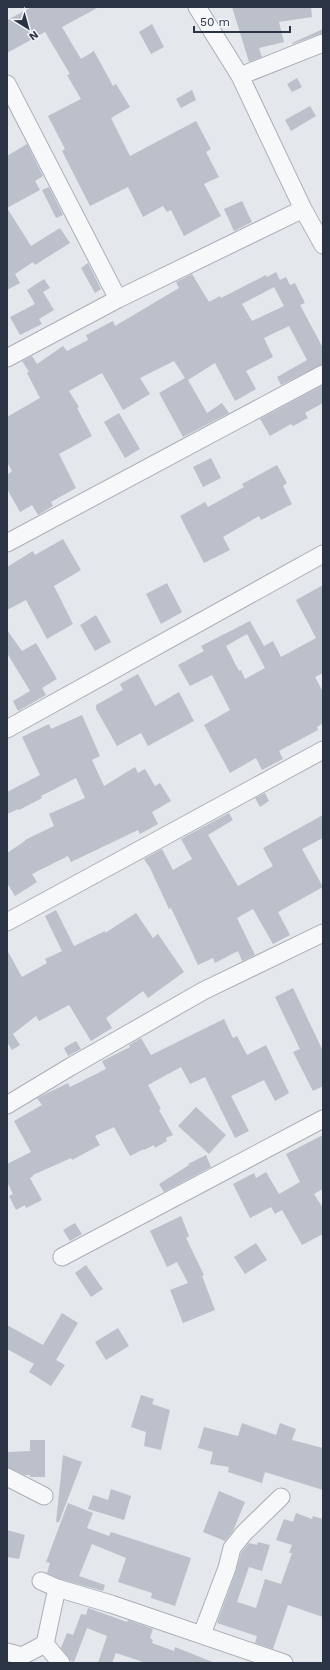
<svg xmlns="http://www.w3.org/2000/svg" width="330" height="1670" font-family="'Work Sans',sans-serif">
<rect width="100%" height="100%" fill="#e4e7ec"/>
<!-- building -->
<path fill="#bbc0ca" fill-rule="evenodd" d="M32 7H99L62 27 81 59 94 51 113 86 116 84 130 107 111 118 130 156 196 121 211 149 206 152 219 177 204 184 221 216 184 236 171 210 167 212 163 206 143 217 128 187 90 206 62 151 65 149 48 116 81 99 67 75 70 74 45 32 7 53V20Z
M232 7H311L312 17 279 22 284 42 259 48 262 57 249 62Z
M152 24 164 47 151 54 139 32Z
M323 29V33L293 44 292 43Z
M297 78 302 87 292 92 287 84Z
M192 90 196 100 181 108 176 99Z
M310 106 316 116 291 131 285 120Z
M27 144 43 176 35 181 40 190 7 208 31 246 60 228 70 243 35 265 33 262 15 274 20 283 7 290V156Z
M49 187 63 215 56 218 42 190Z
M242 201 252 222 234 231 224 209Z
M88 263 101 289 95 293 81 268Z
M276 272 280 280 286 277 290 285 295 283 305 303 300 305 323 348V364L281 385 277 377 307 360 289 326 264 338 273 357 246 371 256 389 235 401 215 363 188 380 207 413 222 403 229 413 183 437 159 393 185 378 174 361 140 378 150 394 123 410 102 373 69 391 79 407 77 408 92 436 59 454 76 488 51 502 53 506 38 515 32 505 20 512 7 489V475L12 471 7 462V417L40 398 27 373 29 372 22 361 32 356 37 364 63 346 67 351 88 340 86 335 113 321 115 326 179 288 176 282 192 274 209 302 220 296 221 298 266 275 267 277ZM274 287 284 306 252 321 242 304Z
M44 279 50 288 43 292 54 310 39 319 42 324 20 335 10 317 35 304 27 290Z
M323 385V403L305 413 308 418 293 426 291 424 270 436 260 419Z
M119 413 140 449 125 458 104 422Z
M211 458 221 478 203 487 193 467Z
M277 465 287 483 283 486 292 504 261 520 259 516 223 537 230 550 204 563 180 516 205 502 208 507 244 487 242 484Z
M63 539 81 570 54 586 73 624 47 639 26 600 7 610V567L33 551 35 555Z
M167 583 182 612 161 624 146 594Z
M323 585V673L315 677 323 692V723L317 727 318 730 279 751 283 759 262 770 256 758 230 773 204 725 230 710 212 675 190 686 178 665 204 651 201 646 250 621 264 646 273 641 281 657 316 638 296 600ZM247 634 265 668 245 679 241 670 239 671 226 646Z
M96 615 111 642 95 651 80 625Z
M7 630 22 651 36 643 57 679 42 688 46 695 18 711 13 701 30 691 7 653Z
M138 674 155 706 179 692 194 721 148 746 141 733 117 746 96 709V705L123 690 120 684Z
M82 715 100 756 92 760 104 786 135 767 138 773 145 769 155 786 160 783 171 801 152 812 158 824 140 834 138 830 71 862 68 856 32 874 37 882 15 896 7 883V853L25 841V840L54 826 49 814 85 798 76 778 41 796 42 798 19 810 18 809 7 814V792L40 775 22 737 49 724 51 729Z
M265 793 269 801 260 807 255 798Z
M229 813 233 820 208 835 238 886 273 866 263 848 323 815V838L302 849 323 887 278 912 290 935 273 944 253 909 237 918 255 955 242 961 238 951 215 963 213 958 198 965 171 908 169 909 150 868 144 859 162 849 173 870 192 859 181 839Z
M56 910 74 946 105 931V933L136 913 153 938 158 934 184 972 148 998 143 991 106 1018 112 1028 91 1041 69 1005 39 1021 36 1016 13 1034 20 1045 12 1050 7 1042V950L22 977 47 963 45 959 62 951 45 916Z
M293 988 323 1051V1086L313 1091 293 1052 300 1049 275 997Z
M224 1019 233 1038 237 1036 247 1055 266 1045 289 1093 275 1101 264 1080 231 1096 249 1131 235 1138 205 1077 190 1084 181 1067 148 1085 161 1109 159 1110 173 1135 166 1138 167 1141 155 1148 154 1145 144 1150V1149L130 1156 114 1127 95 1136 100 1145 72 1160 71 1158 33 1175V1176L30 1178 42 1200 26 1208 25 1205 16 1210 9 1196 13 1194 7 1182V1164L31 1152 14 1121 42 1105 37 1098 68 1083 70 1087 106 1069 102 1061 130 1047 129 1045 141 1038 151 1055Z
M76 1041 81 1049 68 1056 64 1048Z
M196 1107 226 1135 209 1154 178 1126Z
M323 1135V1189L314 1194 323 1208V1234L302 1245 282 1210 275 1214 271 1207 250 1218 233 1184 254 1173 256 1178 266 1172 279 1194 300 1182 286 1154Z
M206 1155 211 1167 164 1192 159 1184 189 1165 188 1164Z
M181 1216 189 1236 186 1238 204 1275 202 1276 215 1310 183 1323 170 1290 188 1283 177 1262 167 1267 150 1231Z
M75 1223 82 1234 70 1241 63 1230Z
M256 1243 267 1260 245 1274 234 1257Z
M86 1265 103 1289 91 1297 75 1273Z
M62 1313 78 1323 56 1360 65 1365 51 1386 29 1372 34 1364 7 1349V1325L43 1345Z
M118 1328 129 1346 106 1360 95 1342Z
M141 1395 154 1399 152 1404 170 1410 161 1450 144 1446 146 1432 131 1427Z
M242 1423 276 1435 280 1423 296 1429 292 1440 323 1448V1490L265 1472 262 1483 228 1472 229 1467 210 1464 213 1452 198 1448 204 1427 238 1436Z
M30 1440H45V1477H30V1475H25L7 1467V1452L30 1451Z
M63 1455 82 1462 59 1522H56Z
M111 1489 131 1496 124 1520 88 1509 93 1495 108 1500Z
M219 1491 245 1502 233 1531 225 1541 203 1532Z
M68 1503 93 1513 87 1528 109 1536 111 1532 191 1558 175 1606 151 1598 152 1593 118 1582 126 1558 92 1544 79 1576 105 1585 103 1591 60 1579 47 1573 50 1563 46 1562Z
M296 1513 312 1519 313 1516 323 1519V1617L288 1605 273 1649 255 1643 257 1636 217 1623 236 1571 241 1553 249 1543 257 1545 258 1542 270 1545 262 1571 249 1567 237 1602 256 1608 265 1579 281 1584 292 1553H289L292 1545 276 1540 284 1519 293 1522Z
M7 1530 25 1535 19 1559 7 1557Z
M88 1608 127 1622 128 1620 153 1629 150 1638 153 1640 152 1643 174 1651 175 1647 215 1663H146L116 1653 112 1663H98L107 1636 87 1628 74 1662 71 1661 61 1648 67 1633 73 1635 81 1614 86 1615Z"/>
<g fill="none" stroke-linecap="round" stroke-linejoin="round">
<!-- minor casing -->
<g stroke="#a9aeb7" stroke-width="19">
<path id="minor" d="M197 7 240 76 303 209 323 245
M240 76 323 43
M7 84 118 299
M7 358 118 299 303 209
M7 543 323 374
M7 729 323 554
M7 922 323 750
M7 1105 70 1067 203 991 323 933
M62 1257 323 1119
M7 1477 44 1496
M41 1581 57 1588
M202 1634 227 1568 232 1548 244 1533 281 1497
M45 1644 61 1663
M7 1652 22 1656 45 1644 57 1588 111 1604 284 1663"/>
</g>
<!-- minor -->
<use href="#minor" stroke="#f7f8fa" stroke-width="17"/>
</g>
<!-- border -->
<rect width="330" height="1670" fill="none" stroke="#2b3445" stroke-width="16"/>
<!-- north arrow -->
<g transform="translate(28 28) rotate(143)" stroke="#f4f6f9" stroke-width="3" paint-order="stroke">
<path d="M0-3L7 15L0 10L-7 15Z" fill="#2b3445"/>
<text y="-6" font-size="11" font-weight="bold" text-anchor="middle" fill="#2b3445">N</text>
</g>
<!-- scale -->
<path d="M194 26v6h96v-6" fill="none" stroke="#2b3445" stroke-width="2"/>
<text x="200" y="26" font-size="12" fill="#2b3445" stroke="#f4f6f9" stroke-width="3" paint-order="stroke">50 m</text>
</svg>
